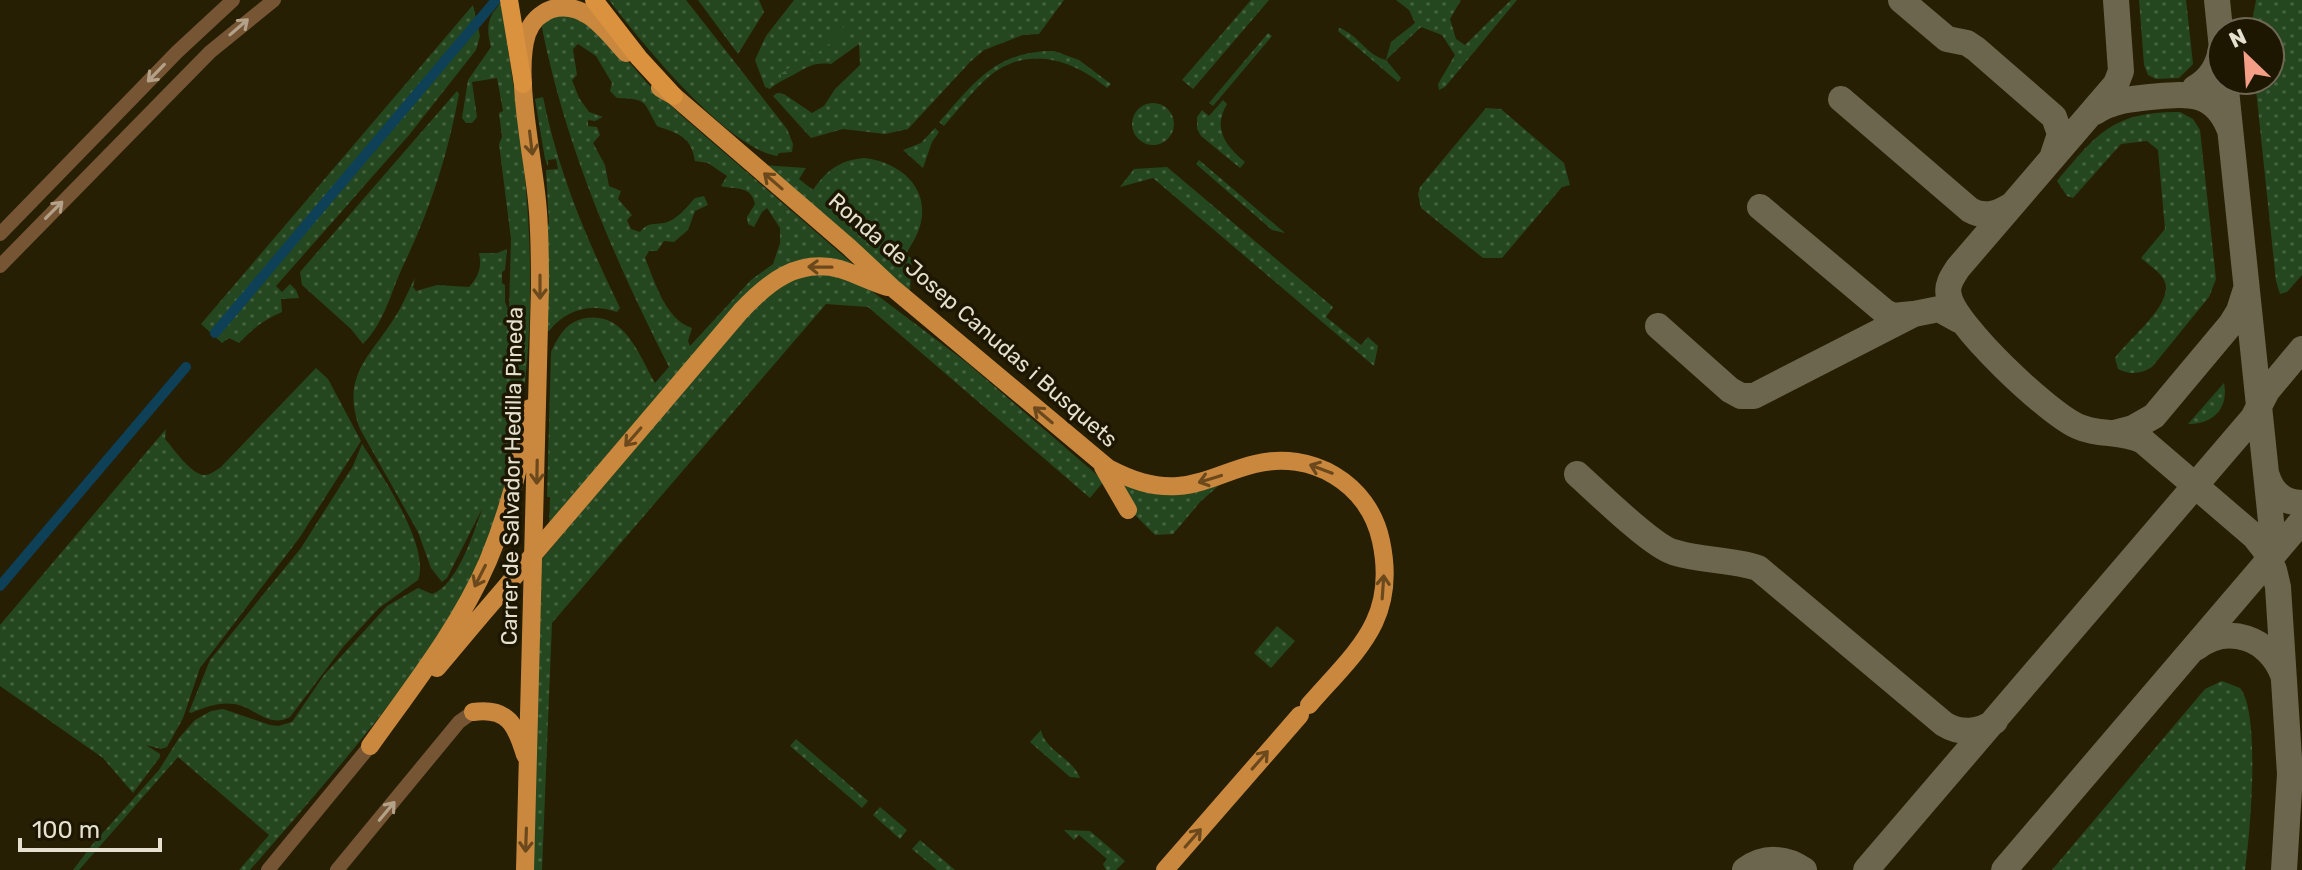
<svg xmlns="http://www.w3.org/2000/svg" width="2302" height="870" font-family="Rubik,sans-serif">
<defs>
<pattern id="grass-dots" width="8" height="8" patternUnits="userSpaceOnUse" patternTransform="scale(2)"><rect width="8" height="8" fill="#254720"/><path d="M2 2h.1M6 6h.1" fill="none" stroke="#44613f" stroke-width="1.8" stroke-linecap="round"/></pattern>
<pattern id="forest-firs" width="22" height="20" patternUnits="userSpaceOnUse" patternTransform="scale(2)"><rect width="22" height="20" fill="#254720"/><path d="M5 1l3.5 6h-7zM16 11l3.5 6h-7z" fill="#44613f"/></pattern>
</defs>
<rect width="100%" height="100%" fill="#271f03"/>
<!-- grass -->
<path fill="url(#grass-dots)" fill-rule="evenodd" d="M609 0H686L787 129 793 144 792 152 779 153 777 156C727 148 640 41 609 0Z
M698 0H759L764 12 738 54Z
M794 0H1064L1039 34 1023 35 984 50 970 62 908 129 885 134 843 129 811 138 773 96 777 93 784 94 812 113 824 106 835 89 860 65 859 44 831 64C813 62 808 67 793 75 784 80 778 82 770 89L765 87 755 60 766 36Z
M1251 0H1269L1193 89 1182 80Z
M1396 0H1461L1450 19 1456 39 1465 45 1511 0H1517L1445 87 1439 90 1438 84 1455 55 1442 35 1421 27 1386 60 1401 78 1398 82 1338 31 1339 28C1358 34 1367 56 1386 60L1391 42 1415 23 1409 10Z
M2139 0H2186L2193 64 2179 78 2156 79 2148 75 2144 65Z
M2256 0H2302V275L2287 292 2280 294 2276 281 2255 80H2270V32H2250Z
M501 3C510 64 521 127 526 189 538 331 527 488 454 614 440 638 422 661 405 683 357 748 303 809 250 870H239L269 835 178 757 79 870H73L92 845 159 770 179 738 195 720 211 711 223 709 270 725 278 726 292 722 324 675 387 606 418 588 432 594C457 586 474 532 482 509L447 578 442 582 431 568 418 532 360 429C340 376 370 357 395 317 403 305 408 291 415 278L413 287 416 291 437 285 469 287C479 276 482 267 479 253H497L507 249 505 270 502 272V283L505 285V302L509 312 511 239 499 144 502 137 499 113 503 111 497 78 472 82 477 117 472 123H466L462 118 468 80 491 47C486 27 487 18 501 3Z
M473 5 480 36 476 50 409 135 276 286 282 292 290 284 296 290 299 298 281 299 282 312C265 319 252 329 239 343L229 338 222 343 201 324Z
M572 12 610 40 648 84 682 116 854 265C816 260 796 254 763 279L549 529 550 497H547L551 352C559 335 567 321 586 318 625 312 639 355 655 383L669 367C613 257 565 145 541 23L547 18ZM578 44 596 56 612 83 610 91 617 98C648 99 643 101 657 126 679 134 691 136 695 161L708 163 727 176 721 186C736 190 751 185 755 204L747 217 748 224 754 227 762 212 767 208 780 228V243L773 264 751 280 690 346 688 341 692 328C665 319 655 282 645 258L649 251H657L664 241 674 242 688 230 695 211 708 205 704 196 695 198C687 207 676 221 664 223 652 225 648 222 640 232L631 229 627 220 632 215 618 199 621 191 609 186 605 165 593 143 600 135 597 127 588 126V120L595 121 603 117 589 112 579 98 572 80 577 75 573 49Z
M1268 33 1272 36 1213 106 1209 103Z
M1054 51 1079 60 1111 84 1107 88C1071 58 1024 44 985 80 970 94 957 111 944 126L939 122C975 82 995 51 1054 51Z
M457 91 459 94C448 155 429 213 402 268 390 295 384 323 363 344L351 329 302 285 300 272Z
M543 97C558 172 587 240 620 308L617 312C591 303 566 309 549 331H547L545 229 549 223 546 170 558 169 556 159 548 160V166L545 159 535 99Z
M1223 100 1227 104C1212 129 1226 146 1245 162L1240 168 1201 136 1197 129V117L1202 110 1209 116Z
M1132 124a21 21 0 1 1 42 0a21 21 0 1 1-42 0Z
M1486 108 1501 109 1564 163 1570 185 1562 187 1502 258H1483L1421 208 1418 194 1420 187Z
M2180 112 2193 119 2200 130 2216 279 2209 297 2152 367C2141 374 2130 375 2118 369L2115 358C2128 339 2176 303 2164 280 2160 272 2149 265 2141 258L2165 229 2158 150 2147 141 2121 144 2073 198 2067 196 2057 181C2098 133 2112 112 2180 112Z
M935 128 939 132 932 142 923 168 903 150 921 143Z
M864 158C902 162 934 191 918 232 915 239 910 247 906 254L912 259 910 291 762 165 806 168 799 179 813 190C827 170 840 160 864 158Z
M1199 160 1285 233 1272 230 1196 164Z
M1167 167 1333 307 1326 317 1361 345 1368 337 1378 346 1374 366 1153 178 1120 187 1134 169Z
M811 270 861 283 966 362 1104 481 1090 498 868 307 826 304 552 623 542 870H533L540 561 736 329 771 292Z
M316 368 328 379 361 441 300 537 200 668 183 718 167 747 161 749 146 745 160 754V757L133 793 103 758 0 686V625L166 429 165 439C174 449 189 472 203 475 210 476 216 470 221 467Z
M2224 383C2229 408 2213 425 2188 424Z
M362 444C380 472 431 547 418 580L379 608 343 647 290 717C271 727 260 713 242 706 224 700 208 706 191 713L189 712 210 660 301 548 353 466Z
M1224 481 1201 501 1173 534 1155 535 1134 514 1121 483Z
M1277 626 1295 641 1271 668 1254 653Z
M2222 681 2240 688C2261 713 2250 835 2245 870H2052L2205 689Z
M1041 730C1045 751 1073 758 1080 778L1070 777 1030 742Z
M796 739 868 801 862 808 790 746Z
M880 807 907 830 900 839 873 815Z
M1064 830 1090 831 1125 861 1116 870H1106L1103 864 1107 859 1079 835 1074 840Z
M920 840 955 870H937L912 849Z"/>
<!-- forest -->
<path fill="url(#forest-firs)" d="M850 24 841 35 781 80V74L846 25Z"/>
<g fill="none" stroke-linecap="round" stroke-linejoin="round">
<!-- canal -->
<path stroke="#0e4057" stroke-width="10" d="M215 333 496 0
M0 586 186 367"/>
<!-- taxiway -->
<path stroke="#6c664e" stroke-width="26" d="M1901 0 1947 39 1967 43 1976 49 2054 117 2060 134 2053 155
M2116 0 2121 71 2116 84 1958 268C1952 277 1946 286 1949 296 1955 326 2048 413 2077 426 2098 436 2122 430 2143 441L2254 536 2265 550 2274 570 2278 587 2290 774 2284 870
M2217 0 2222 49
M2225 80 2271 521 2272 544 2266 561
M2195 88C2212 78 2219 64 2222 45
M1841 99 1970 210C1984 218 1997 214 2010 206
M2095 112C2112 101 2130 99 2150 97 2185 94 2213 89 2229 128
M1760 207 1885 312 1893 316 1913 314
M1658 326 1730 390 1741 396H1754L1914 314 1939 309 1959 320
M2114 433 2133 428 2154 416 2231 324 2239 311 2246 289
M1577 474C1596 491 1652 546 1673 552 1701 561 1731 559 1758 568L1944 724C1960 734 1980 733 1995 721
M2267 476C2272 493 2285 503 2302 503
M2196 648C2227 623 2270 638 2283 675
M1745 870C1764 856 1785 857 1804 870
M1866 870 2253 418 2267 391 2302 349
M2004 870 2302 521"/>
<!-- tertiary -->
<path stroke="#755534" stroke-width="14" d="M0 234 177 52 233 0
M0 266 210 52 274 0
M268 870 370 746
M337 870 459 722 473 712"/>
<!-- primary -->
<path stroke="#ca883e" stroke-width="18" d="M660 88 674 96 849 247 894 289 1108 468C1131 480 1153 488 1178 486 1205 484 1229 470 1255 464 1311 450 1369 483 1381 541 1398 620 1356 651 1309 705
M1103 467 1128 510
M569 513 741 311C768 282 798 258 840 269 856 274 871 282 887 287
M437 668 479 618
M473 712C508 707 516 725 525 755
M370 746C412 687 459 628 488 561 508 513 522 459 530 408
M525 870 540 287C540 258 540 229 537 201 533 157 514 74 527 34 531 23 540 13 552 9 585 0 606 31 626 53
M1165 870 1300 715"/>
<!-- trunk -->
<path stroke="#db923f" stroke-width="18" d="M509 0 523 84
M594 0 639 58 674 96"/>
<!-- primary-bridge -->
<path stroke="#ca883e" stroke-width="18" d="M479 618 569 513"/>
</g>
<!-- one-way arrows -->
<defs><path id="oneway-shaft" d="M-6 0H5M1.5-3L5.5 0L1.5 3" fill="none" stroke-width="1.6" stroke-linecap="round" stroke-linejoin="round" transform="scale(2)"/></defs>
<g stroke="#b3a189">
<use href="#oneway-shaft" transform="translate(239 27) rotate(-41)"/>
<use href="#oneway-shaft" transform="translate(156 73) rotate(134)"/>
<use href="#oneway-shaft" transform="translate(54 210) rotate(-45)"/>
<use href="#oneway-shaft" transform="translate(387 811) rotate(-50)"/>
</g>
<g stroke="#6b491c">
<use href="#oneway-shaft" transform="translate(531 143) rotate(83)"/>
<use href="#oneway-shaft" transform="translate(773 181) rotate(-139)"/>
<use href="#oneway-shaft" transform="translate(820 267) rotate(-179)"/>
<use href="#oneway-shaft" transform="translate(540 287) rotate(90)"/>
<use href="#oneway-shaft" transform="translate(1043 415) rotate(-140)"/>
<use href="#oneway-shaft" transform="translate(633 437) rotate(131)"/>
<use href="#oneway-shaft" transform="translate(1321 469) rotate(-159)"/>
<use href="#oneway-shaft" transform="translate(537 472) rotate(91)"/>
<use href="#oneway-shaft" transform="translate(1210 479) rotate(163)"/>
<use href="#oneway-shaft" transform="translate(480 576) rotate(117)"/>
<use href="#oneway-shaft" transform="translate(1383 587) rotate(-86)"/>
<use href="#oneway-shaft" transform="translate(1260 760) rotate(-49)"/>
<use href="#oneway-shaft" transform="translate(1193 838) rotate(-49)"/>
<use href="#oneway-shaft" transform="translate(526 840) rotate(92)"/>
</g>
<g text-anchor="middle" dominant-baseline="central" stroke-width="7" stroke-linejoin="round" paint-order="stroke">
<!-- street labels -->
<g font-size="22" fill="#e5e0cf" stroke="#1d1600">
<text transform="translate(973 320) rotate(41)">Ronda de Josep Canudas i Busquets</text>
<text transform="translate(512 476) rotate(-89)">Carrer de Salvador Hedilla Pineda</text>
</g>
</g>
<!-- north arrow -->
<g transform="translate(2246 56) rotate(335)"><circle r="38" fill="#1d1600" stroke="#6d6753" stroke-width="2"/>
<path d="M0-6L14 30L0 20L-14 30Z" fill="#f49e88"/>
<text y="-12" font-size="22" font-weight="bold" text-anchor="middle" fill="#e5e0cf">N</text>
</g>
<!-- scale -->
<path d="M20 838v12h140v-12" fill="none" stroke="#e5e0cf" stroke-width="4"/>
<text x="32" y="838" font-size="24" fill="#e5e0cf" stroke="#1d1600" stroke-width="6" paint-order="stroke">100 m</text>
</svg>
